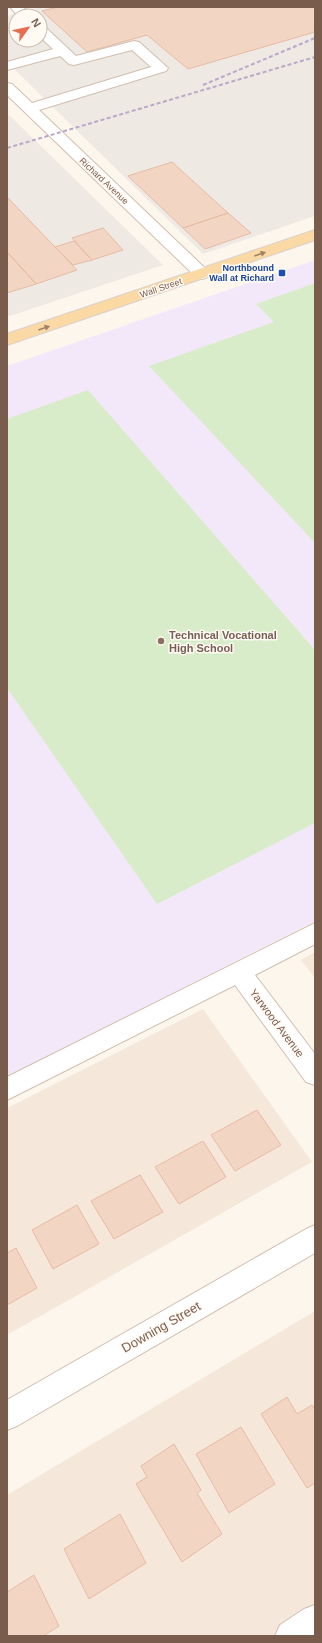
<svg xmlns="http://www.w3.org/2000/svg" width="322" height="1643" font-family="Helvetica,sans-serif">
<rect width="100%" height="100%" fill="#fdf6ec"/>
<!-- residential -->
<path fill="#f5e8da" d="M315 952V978L301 960Z
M203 1009 312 1162 7 1335V1108Z
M315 1311V1636H7V1495Z"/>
<!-- industrial -->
<path fill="#efe9e4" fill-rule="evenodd" d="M40 7H315V216L203 254 7 62V16ZM16 16H40V40H16Z
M7 113 163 265 7 317Z"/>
<!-- education -->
<path fill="#f3e8fa" d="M315 260V921L7 1077V366Z"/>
<!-- green -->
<path fill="#d8ecc9" d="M315 283V543L149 366 274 322 256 304Z
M88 390 315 650V823L157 904 7 688V419Z"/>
<!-- building -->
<path fill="#f3d5c3" stroke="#e6bba3" d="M58 7H315V32L188 69 147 35 87 52 42 11Z
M172 162 228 213 183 228 128 176Z
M7 197 55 247 77 270 36 284 7 252Z
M228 213 251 233 205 249 183 228Z
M103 228 123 250 92 260 72 238Z
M74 241 92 260 73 265 55 247Z
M7 252 36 284 7 293Z
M257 1110 281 1145 235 1171 211 1135Z
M203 1141 226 1177 179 1204 155 1167Z
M140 1175 163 1212 114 1239 91 1201Z
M77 1205 99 1244 53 1269 32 1230Z
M16 1248 37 1288 7 1305V1253Z
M287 1397 297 1414 312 1405 315 1409V1483L307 1488 261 1414Z
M241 1427 275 1484 229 1513 196 1454Z
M174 1444 201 1490 197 1493 222 1534 182 1562 136 1484 147 1477 141 1466Z
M120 1514 146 1563 89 1599 64 1549Z
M34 1575 59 1626 43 1636H7V1592Z"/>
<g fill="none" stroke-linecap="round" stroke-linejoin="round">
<!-- minor casing -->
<g stroke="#d1beb0" stroke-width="2">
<path id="minor" d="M10 7H23L32 16H18Z
M40 26 45 27 76 56 134 41 139 42 168 68 166 71 39 110 208 271 210 274 208 277 202 279 196 277 7 95V83L12 84 32 103 151 67 132 50 74 65 69 64 60 56 7 70V62L53 49 40 37Z
M315 923V944L255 975 315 1054V1085L306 1082 235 985 7 1100V1077Z
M315 1225V1253L17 1426 7 1430V1400L306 1229Z
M315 1605V1636H275L280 1625 304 1609Z"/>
</g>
<!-- major casing -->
<g stroke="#dad1cd" stroke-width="2">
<path id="major" d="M315 230V240L7 345V334Z"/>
</g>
<!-- minor -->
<use href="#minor" fill="#fff" fill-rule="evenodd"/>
<!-- major -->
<use href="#major" fill="#fbd9a5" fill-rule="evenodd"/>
<!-- rail -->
<path stroke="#b9a8c9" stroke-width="2" stroke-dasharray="4 2.5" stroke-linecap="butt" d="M203 85 315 38
M7 148 315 57"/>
</g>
<!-- one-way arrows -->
<defs><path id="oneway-solid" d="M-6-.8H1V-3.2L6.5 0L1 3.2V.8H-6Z"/></defs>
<g fill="#a18267">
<use href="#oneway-solid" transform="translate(260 254) rotate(-19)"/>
<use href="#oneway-solid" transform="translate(44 328) rotate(-19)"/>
</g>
<!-- markers -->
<rect fill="#1a4fb4" stroke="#fffaf3" stroke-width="1.5" x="278" y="269" width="8" height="8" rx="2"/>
<circle fill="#8d6e63" stroke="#fffaf3" stroke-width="1.5" cx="161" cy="641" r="4"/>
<g text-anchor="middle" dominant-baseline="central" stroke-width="3" stroke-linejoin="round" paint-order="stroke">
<!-- far-street labels -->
<g font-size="9" fill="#7a5c4d" stroke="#fffaf3">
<text transform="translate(104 181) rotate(43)">Richard Avenue</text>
<text transform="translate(161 288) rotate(-19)">Wall Street</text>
</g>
<!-- far-transit labels -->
<g font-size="9" font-weight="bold" fill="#164399" stroke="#fffaf3" text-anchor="end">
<text x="274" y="268">Northbound<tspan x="274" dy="10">Wall at Richard</tspan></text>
</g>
<!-- education labels -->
<g font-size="11" font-weight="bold" fill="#785e54" stroke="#fffaf3" text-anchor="start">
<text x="169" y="635">Technical Vocational<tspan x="169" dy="13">High School</tspan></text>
</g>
<!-- street labels -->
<g font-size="11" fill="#7a5c4d" stroke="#fffaf3">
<text transform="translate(277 1023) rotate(53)">Yarwood Avenue</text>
</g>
<!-- near-street labels -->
<g font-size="13" fill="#7a5c4d" stroke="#fffaf3">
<text transform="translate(161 1327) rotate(-30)">Downing Street</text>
</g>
</g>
<!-- border -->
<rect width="322" height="1643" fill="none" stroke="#7a5c4d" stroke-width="16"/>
<!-- north arrow -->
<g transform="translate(28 28) rotate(57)"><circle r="19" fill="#fffaf3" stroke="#cabbb1"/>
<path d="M0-3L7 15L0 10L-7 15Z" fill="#e76f51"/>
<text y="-6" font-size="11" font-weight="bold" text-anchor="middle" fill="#7a5c4d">N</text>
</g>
</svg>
